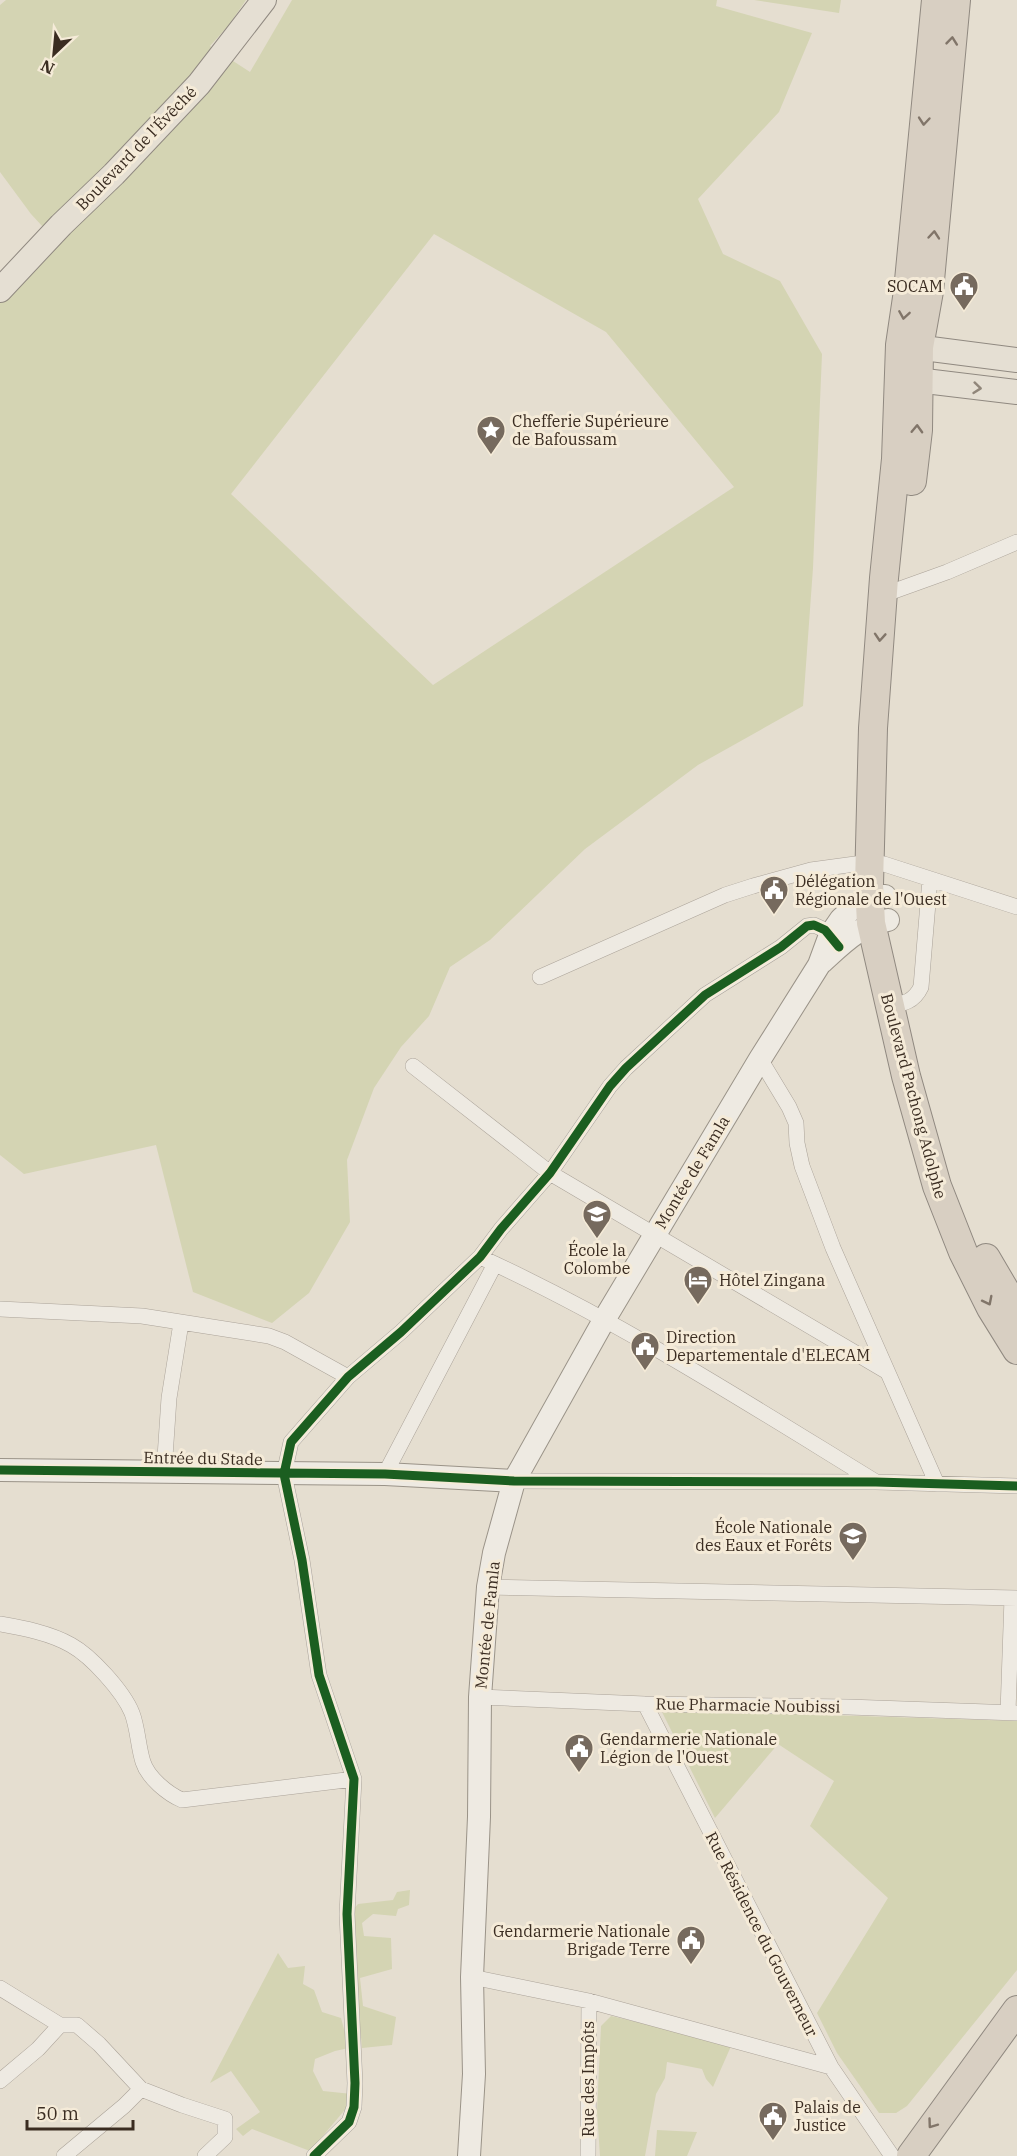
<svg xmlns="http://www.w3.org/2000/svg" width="1017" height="2156" font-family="'IBM Plex Serif',serif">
<rect width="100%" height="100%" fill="#e5ded0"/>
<!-- green -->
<path fill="#d4d4b3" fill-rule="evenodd" d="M6 0H246L229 25 210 46 250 72 292 0H717L716 6 812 33 779 112 698 199 723 254 780 281 822 354 813 568 803 706 698 765 585 849 490 940 450 967 429 1016 401 1047 374 1088 347 1160 350 1222 309 1293 272 1323 193 1292 156 1145 24 1174 0 1155V303L56 241 31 214 0 172V5ZM434 234 606 332 734 487 433 685 231 494Z
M754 0H841L839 13Z
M661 1710 1017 1721V1970L907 2106 896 2113H879L837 2053 817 2013 888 1898 810 1826 834 1781 778 1744 715 1818Z
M410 1890 409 1905 398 1909 396 1916 373 1914 362 1923 364 1936 391 1938 392 1969 360 1978 363 2006 396 2017 392 2045 362 2048 355 1973 352 1911 358 1904 393 1900 397 1892Z
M278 1953 288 1968 305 1966 303 1984 314 1990 322 2012 341 2018 349 2048 335 2051 315 2059 313 2071 323 2091 352 2094 349 2105 310 2151 252 2129 243 2136 236 2129 260 2112 231 2071 210 2083Z
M611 2016 732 2044 713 2087 706 2079 702 2069 667 2062 665 2078 656 2094 645 2156H600L597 2111 601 2026Z
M657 2130 697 2132 687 2156H655Z"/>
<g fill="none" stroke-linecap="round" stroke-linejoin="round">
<!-- street casing -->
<g stroke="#aba399" stroke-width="16">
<path id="street" d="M883 595 947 572 1017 542
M540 977 725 895 753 886 811 870 870 862 884 864 1017 907
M888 1006C903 1004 914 1002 921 987L930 879
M760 1059 789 1107 796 1123 797 1143 802 1166 833 1248 937 1484
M413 1066 550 1173 886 1371
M480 1257C618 1320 747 1403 876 1482
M0 1309 142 1316 269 1336 285 1342 348 1377
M164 1472 169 1398 181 1323
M385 1474 495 1264
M514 1481 876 1482 1017 1486
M488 1587 1017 1598
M0 1624C23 1628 50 1633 71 1645 91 1656 123 1691 132 1713 138 1729 138 1746 143 1762 148 1778 168 1794 182 1800L354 1779
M480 1697 645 1704 848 1707 1017 1713
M645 1704 831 2067 892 2156
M1008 1712 1012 1598
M472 1977 589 2001 831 2067
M0 1988 60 2025 38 2049 0 2081
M60 2025H77L99 2044 141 2089
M64 2156 124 2106 141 2089 182 2105 225 2119V2137L205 2156
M314 2156 349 2122 354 2107 355 2083 347 1914 354 1779 319 1675 302 1560 284 1474 291 1442 348 1377 401 1332 480 1257 501 1229 550 1173 610 1086 626 1068 705 995 781 947 807 926 814 925 825 930 835 942
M588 2156 589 2001"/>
</g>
<!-- secondary casing -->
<g stroke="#9a9388" stroke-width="24">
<path id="secondary" d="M822 962C843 943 860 925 888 920
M0 1470 385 1474 514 1481
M469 2156 474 2074 472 1977 479 1817 480 1697 488 1587 494 1553 514 1481 604 1320 760 1059 819 965 830 935 841 919 853 908 869 898 885 896"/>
</g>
<!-- primary casing -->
<g stroke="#908980" stroke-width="26">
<path id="primary" d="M0 290 61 225 114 174 199 84 264 0
M900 345 1017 360
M900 378 1017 392"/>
</g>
<!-- highway casing -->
<g stroke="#908980" stroke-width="30">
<path id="highway" d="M936 0 908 291 900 345 896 459 884 578 873 728 869 885 871 923 906 1076 937 1186 963 1252 991 1308 1017 1350
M912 481 918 430 919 347 929 291 956 0
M986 1258 1017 1311
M911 2156 1017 2010"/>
</g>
<!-- street -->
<use href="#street" stroke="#eeeae2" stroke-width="15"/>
<!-- secondary -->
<use href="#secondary" stroke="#eeeae2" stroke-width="22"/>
<!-- primary -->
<use href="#primary" stroke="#e5dfd3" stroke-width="24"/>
<!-- highway -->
<use href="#highway" stroke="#d8cfc2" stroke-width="28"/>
<!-- cycleway casing -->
<g stroke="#f5ebd8" stroke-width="13">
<path id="cycleway" d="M0 1470 385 1474 514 1481 876 1482 1017 1486
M314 2156 349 2122 354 2107 355 2083 347 1914 354 1779 319 1675 302 1560 284 1474 291 1442 348 1377 401 1332 480 1257 501 1229 550 1173 610 1086 626 1068 705 995 781 947 807 926 814 925 825 930 839 947"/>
</g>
<!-- cycleway -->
<use href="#cycleway" stroke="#1b5e20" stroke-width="9"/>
</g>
<!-- one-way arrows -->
<defs><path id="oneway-chevron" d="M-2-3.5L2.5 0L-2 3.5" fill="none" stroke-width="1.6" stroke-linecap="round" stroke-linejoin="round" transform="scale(1.5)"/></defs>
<g stroke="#817569">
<use href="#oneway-chevron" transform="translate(952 41) rotate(-84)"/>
<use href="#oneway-chevron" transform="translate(924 121) rotate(95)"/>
<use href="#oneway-chevron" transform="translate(934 235) rotate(-85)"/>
<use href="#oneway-chevron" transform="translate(904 315) rotate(99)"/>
<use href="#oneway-chevron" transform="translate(917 429) rotate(-88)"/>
<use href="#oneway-chevron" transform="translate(880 637) rotate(94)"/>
<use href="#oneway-chevron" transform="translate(988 1301) rotate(63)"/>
<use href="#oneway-chevron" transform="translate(932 2124) rotate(126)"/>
</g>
<use stroke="#90867a" href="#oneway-chevron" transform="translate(977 388) rotate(6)"/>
<!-- icons -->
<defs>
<g id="civic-pin" transform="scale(1.5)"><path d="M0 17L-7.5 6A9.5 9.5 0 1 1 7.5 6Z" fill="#766a5e" stroke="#f5ebd8"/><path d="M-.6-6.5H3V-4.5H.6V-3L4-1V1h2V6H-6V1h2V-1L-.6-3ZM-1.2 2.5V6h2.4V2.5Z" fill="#fff"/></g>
<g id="sight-pin" transform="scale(1.5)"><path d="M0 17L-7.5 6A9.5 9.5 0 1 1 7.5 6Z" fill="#766a5e" stroke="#f5ebd8"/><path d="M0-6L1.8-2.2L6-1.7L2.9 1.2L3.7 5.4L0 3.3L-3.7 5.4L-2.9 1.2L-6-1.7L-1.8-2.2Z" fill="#fff"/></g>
<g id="school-pin" transform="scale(1.5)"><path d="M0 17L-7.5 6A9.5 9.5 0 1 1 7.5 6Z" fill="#766a5e" stroke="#f5ebd8"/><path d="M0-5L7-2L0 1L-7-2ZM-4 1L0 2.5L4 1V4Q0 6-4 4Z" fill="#fff"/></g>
<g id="hotel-pin" transform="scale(1.5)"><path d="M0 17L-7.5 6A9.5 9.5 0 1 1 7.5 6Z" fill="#766a5e" stroke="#f5ebd8"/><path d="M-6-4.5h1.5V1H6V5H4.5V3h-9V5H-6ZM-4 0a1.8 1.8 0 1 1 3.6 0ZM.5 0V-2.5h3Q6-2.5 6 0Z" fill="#fff"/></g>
</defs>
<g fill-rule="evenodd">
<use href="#civic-pin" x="964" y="286"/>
<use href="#sight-pin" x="491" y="430"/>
<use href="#civic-pin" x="774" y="890"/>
<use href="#school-pin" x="597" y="1214"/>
<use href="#hotel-pin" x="698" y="1280"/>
<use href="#civic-pin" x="645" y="1346"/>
<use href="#school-pin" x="853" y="1536"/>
<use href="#civic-pin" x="579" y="1748"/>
<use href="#civic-pin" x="691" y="1940"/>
<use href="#civic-pin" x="773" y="2116"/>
</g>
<g text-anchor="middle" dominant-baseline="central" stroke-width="6" stroke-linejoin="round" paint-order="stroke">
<!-- street labels -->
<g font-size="16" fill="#3a2c21" stroke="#f5ebd8">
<text transform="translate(136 148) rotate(-46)">Boulevard de l'Évêché</text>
<text transform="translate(914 1096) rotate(75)">Boulevard Pachong Adolphe</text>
<text transform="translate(692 1172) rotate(-59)">Montée de Famla</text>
<text transform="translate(203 1458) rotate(1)">Entrée du Stade</text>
<text transform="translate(487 1625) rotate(-84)">Montée de Famla</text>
<text transform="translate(748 1705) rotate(1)">Rue Pharmacie Noubissi</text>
<text transform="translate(762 1934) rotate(63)">Rue Résidence du Gouverneur</text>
<text transform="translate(588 2079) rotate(-90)">Rue des Impôts</text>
</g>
<!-- poi labels -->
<g font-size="16" fill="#3a2c21" stroke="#f5ebd8" text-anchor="start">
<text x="943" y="286" text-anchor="end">SOCAM</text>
<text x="512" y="421">Chefferie Supérieure<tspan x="512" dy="18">de Bafoussam</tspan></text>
<text x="795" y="881">Délégation<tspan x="795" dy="18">Régionale de l'Ouest</tspan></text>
<text x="597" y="1250" text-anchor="middle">École la<tspan x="597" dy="18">Colombe</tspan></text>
<text x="719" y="1280">Hôtel Zingana</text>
<text x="666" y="1337">Direction<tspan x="666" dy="18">Departementale d'ELECAM</tspan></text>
<text x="832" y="1527" text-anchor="end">École Nationale<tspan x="832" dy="18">des Eaux et Forêts</tspan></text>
<text x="600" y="1739">Gendarmerie Nationale<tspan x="600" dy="18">Légion de l'Ouest</tspan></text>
<text x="670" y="1931" text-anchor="end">Gendarmerie Nationale<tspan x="670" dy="18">Brigade Terre</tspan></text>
<text x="794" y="2107">Palais de<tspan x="794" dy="18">Justice</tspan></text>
</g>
</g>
<!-- north arrow -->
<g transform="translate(54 54) rotate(206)" stroke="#f5ebd8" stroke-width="4.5" paint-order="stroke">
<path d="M0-4.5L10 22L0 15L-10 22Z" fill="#3a2c21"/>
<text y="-9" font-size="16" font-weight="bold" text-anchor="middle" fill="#3a2c21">N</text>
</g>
<!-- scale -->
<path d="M27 2120v9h106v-9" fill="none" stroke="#3a2c21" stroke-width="3"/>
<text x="36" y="2120" font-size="18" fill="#3a2c21" stroke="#f5ebd8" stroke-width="4.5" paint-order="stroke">50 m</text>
</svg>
